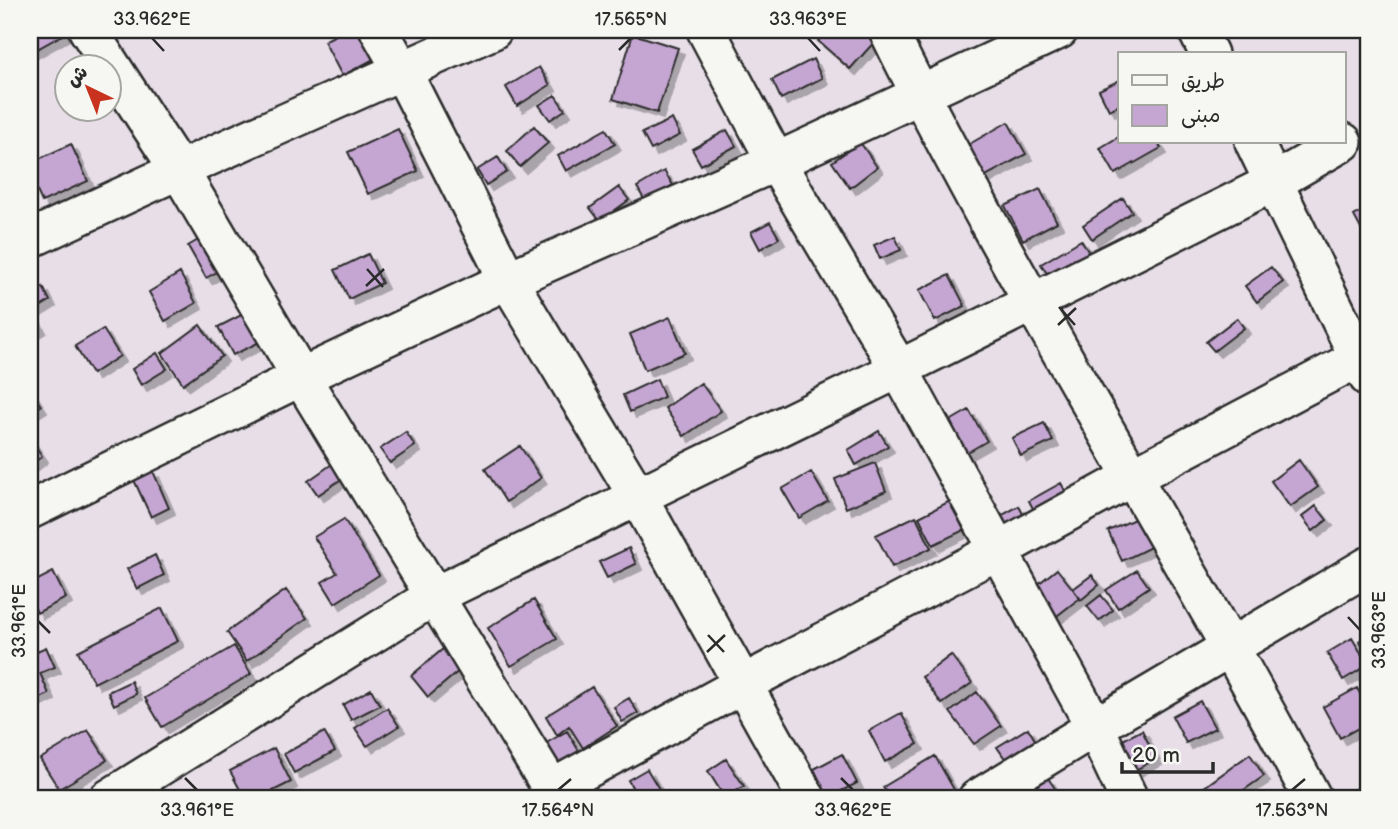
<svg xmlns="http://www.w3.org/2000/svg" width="1398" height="829" font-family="'Balsamiq Sans','Playpen Sans Arabic',sans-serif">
<defs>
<filter id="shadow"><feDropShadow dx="6" dy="6" stdDeviation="0" flood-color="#0004"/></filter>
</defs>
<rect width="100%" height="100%" fill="#e7dee8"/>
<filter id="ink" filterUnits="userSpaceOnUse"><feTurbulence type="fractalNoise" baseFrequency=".0143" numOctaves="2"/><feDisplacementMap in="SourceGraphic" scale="14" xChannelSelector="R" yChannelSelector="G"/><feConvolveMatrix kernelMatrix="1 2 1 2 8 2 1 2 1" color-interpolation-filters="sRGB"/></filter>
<g filter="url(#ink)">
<!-- building -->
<path fill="#c5a6d2" stroke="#2b2b2b" stroke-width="2" filter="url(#shadow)" d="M36 30H71L30 53V33Z
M345 30H359L374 59 342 76 324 41Z
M827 30H866L877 39 850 69 818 41Z
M633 34 678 48 657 113 613 99Z
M813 59 822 78 781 99 772 80Z
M539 67 550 85 517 106 506 87Z
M1120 80V105L1109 110 1099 90Z
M555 95 565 110 550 120 539 105Z
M672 119 680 135 651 150 642 133Z
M1008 122 1026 154 984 177 966 146Z
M534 126 548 143 520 167 507 151Z
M398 129 418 171 368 194 348 152Z
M606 129 615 144 566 171 558 156Z
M727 130 736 146 701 165 692 149Z
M1120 136V142H1157L1161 148 1115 174 1100 148Z
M860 142 877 167 850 188 832 162Z
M71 144 88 181 42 202 30 176V163Z
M498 157 507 172 486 185 477 170Z
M664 171 673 185 645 201 637 187Z
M619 187 629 200 600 221 590 208Z
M1040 189 1057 222 1023 240 1005 206Z
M1123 198 1132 212 1092 239 1083 225Z
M1368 208V242L1354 216Z
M770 222 779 238 760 249 751 232Z
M205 236 224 268 206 278 188 246Z
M895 236 901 250 880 259 874 245Z
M1081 240 1091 256 1051 280 1041 264Z
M368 254 382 283 349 299 335 270Z
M1271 267 1283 282 1257 302 1245 286Z
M180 273 196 303 165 321 149 292Z
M949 275 965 306 935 321 919 290Z
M43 287 50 301 32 312 40 327 30 333V295Z
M251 310 266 339 233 355 218 327Z
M670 317 685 353 645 370 630 334Z
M1237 318 1244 328 1214 351 1206 342Z
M200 325 222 356 183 384 162 353Z
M103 329 120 356 92 374 75 346Z
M157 353 167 369 141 385 132 369Z
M657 379 664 397 630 412 623 395Z
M701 383 721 411 684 436 665 408Z
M32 392 41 406 30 413V394Z
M969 410 987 441 956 459 938 428Z
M1044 423 1053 441 1021 456 1012 438Z
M879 431 888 446 856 465 848 450Z
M406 432 415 446 390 463 380 449Z
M30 438 42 456 30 466Z
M520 446 541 478 506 502 485 469Z
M1299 460 1318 487 1290 507 1271 481Z
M875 463 886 491 846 508 835 479Z
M332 464 343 478 318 495 308 481Z
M153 471 169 508 151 517 134 480Z
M811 472 828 501 799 518 782 489Z
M1061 483 1068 496 1036 514 1029 501Z
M950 501 964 530 933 545 919 517Z
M1019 506 1026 520 1008 529 1001 516Z
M1316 506 1327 520 1313 531 1302 517Z
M916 516 931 548 892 567 876 535Z
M1141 516 1155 545 1122 561 1108 531Z
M344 519 379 575 335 603 322 582 337 573 314 537Z
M629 548 636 564 607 578 599 562Z
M155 555 164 575 137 589 127 569Z
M1057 569 1080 598 1049 622 1027 593Z
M1137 570 1149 587 1118 608 1106 590Z
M53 572 66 598 37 613 30 598V584Z
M1092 575 1099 585 1081 600 1073 589Z
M286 590 307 618 247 661 227 632Z
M1101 595 1113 610 1099 621 1087 606Z
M534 600 557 639 511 666 488 628Z
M162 608 178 641 94 683 78 651Z
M1368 634V653L1359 641Z
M1352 638 1368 665 1343 680 1327 653Z
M450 643 467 664 428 697 411 676Z
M234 646 251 674 162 727 145 698Z
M46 647 55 667 40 673 49 694 30 703V654Z
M951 655 972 683 942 704 922 677Z
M131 681 136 694 114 705 108 692Z
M592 687 617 726 583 748 569 726 557 735 546 716Z
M1357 688 1368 708V723L1340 738 1323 707Z
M371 689 380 705 351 720 343 705Z
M977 692 1001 726 974 744 950 712Z
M629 698 638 713 622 722 614 707Z
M1200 701 1215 728 1186 743 1172 716Z
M387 708 399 726 367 746 355 728Z
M901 713 918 744 885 762 869 731Z
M1028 728 1038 745 1008 763 997 747Z
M88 730 107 760 59 789 40 759Z
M1142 730 1156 759 1128 774 1113 745Z
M567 731 579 751 556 765 543 745Z
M324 732 335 751 294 773 284 754Z
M274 748 291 782 257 799H245L230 771Z
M842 754 857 783 828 798 814 769Z
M1250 754 1264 776 1231 799H1212L1203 788Z
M935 756 956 793 945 799H890L883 787Z
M726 759 744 786 725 798 708 771Z
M647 769 665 799H639L628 780Z
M1048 778 1062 799H1034L1029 790Z
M1365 784 1368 791V799H1337Z"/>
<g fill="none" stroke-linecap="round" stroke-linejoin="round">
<!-- minor casing -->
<g stroke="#2b2b2b" stroke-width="42">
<path id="minor" d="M88 30 179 170 301 377 558 799
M379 30 402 71 508 280 638 497 807 799
M706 30 776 162 899 369 1095 727 1129 799
M888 30C919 95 954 159 988 222 1094 416 1210 604 1313 799
M1197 30 1209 54
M1254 142 1368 377
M30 239 179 170 493 30
M30 510 301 377 508 280 776 162 1059 30
M551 789 743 684 997 551 1132 477 1368 353
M108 799 434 596 899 369 1274 182 1343 142
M977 799 1095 727 1368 566"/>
</g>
<!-- minor -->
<use href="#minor" stroke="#f6f6f2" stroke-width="37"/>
</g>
</g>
<!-- ticks -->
<path fill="none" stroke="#2b2b2b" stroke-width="2.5" d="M152 38 164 51M808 38 820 51M619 50 631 38M367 269 383 287M366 286 384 269M1059 307 1075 325M1058 325 1076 308M1348 617 1360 630M38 621 50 633M708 635 724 652M707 652 725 635M185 778 197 790M841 778 853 790M558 790 571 779M1292 790 1305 779"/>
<!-- margin -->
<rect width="1398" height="829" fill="none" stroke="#f6f6f2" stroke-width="77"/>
<!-- legend -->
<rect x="1118" y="52" width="228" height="91" fill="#f6f6f2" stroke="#a5a5a2" stroke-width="2"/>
<rect x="1132" y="75" width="35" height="10" fill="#f6f6f2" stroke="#a5a5a2" stroke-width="2"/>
<text x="1181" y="88" font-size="21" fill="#2b2b2b">طريق</text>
<rect x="1132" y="105" width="35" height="21" fill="#c5a6d2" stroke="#a5a5a2" stroke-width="2"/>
<text x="1181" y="122" font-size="21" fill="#2b2b2b">مبنى</text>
<!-- north arrow -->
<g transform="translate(88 88) rotate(317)"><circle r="33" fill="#f6f6f2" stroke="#a5a5a2" stroke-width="2"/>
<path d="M0-5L12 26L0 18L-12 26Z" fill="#c8321e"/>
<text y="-10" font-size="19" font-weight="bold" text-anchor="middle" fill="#2b2b2b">ش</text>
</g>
<!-- scale -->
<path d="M1122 762v10h91v-10" fill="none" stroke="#2b2b2b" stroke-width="3.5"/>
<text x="1132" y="762" font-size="21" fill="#2b2b2b" stroke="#f6f6f2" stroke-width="5" paint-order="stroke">20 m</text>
<rect x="38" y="38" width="1322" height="752" fill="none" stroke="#2b2b2b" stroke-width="2.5"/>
<g font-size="18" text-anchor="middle" fill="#2b2b2b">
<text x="152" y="25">33.962°E</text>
<text x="631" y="25">17.565°N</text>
<text x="808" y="25">33.963°E</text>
<text transform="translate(19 621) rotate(-90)" y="6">33.961°E</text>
<text transform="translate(1379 630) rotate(-90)" y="6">33.963°E</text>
<text x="197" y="816">33.961°E</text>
<text x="558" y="816">17.564°N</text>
<text x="853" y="816">33.962°E</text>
<text x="1292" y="816">17.563°N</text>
</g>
</svg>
